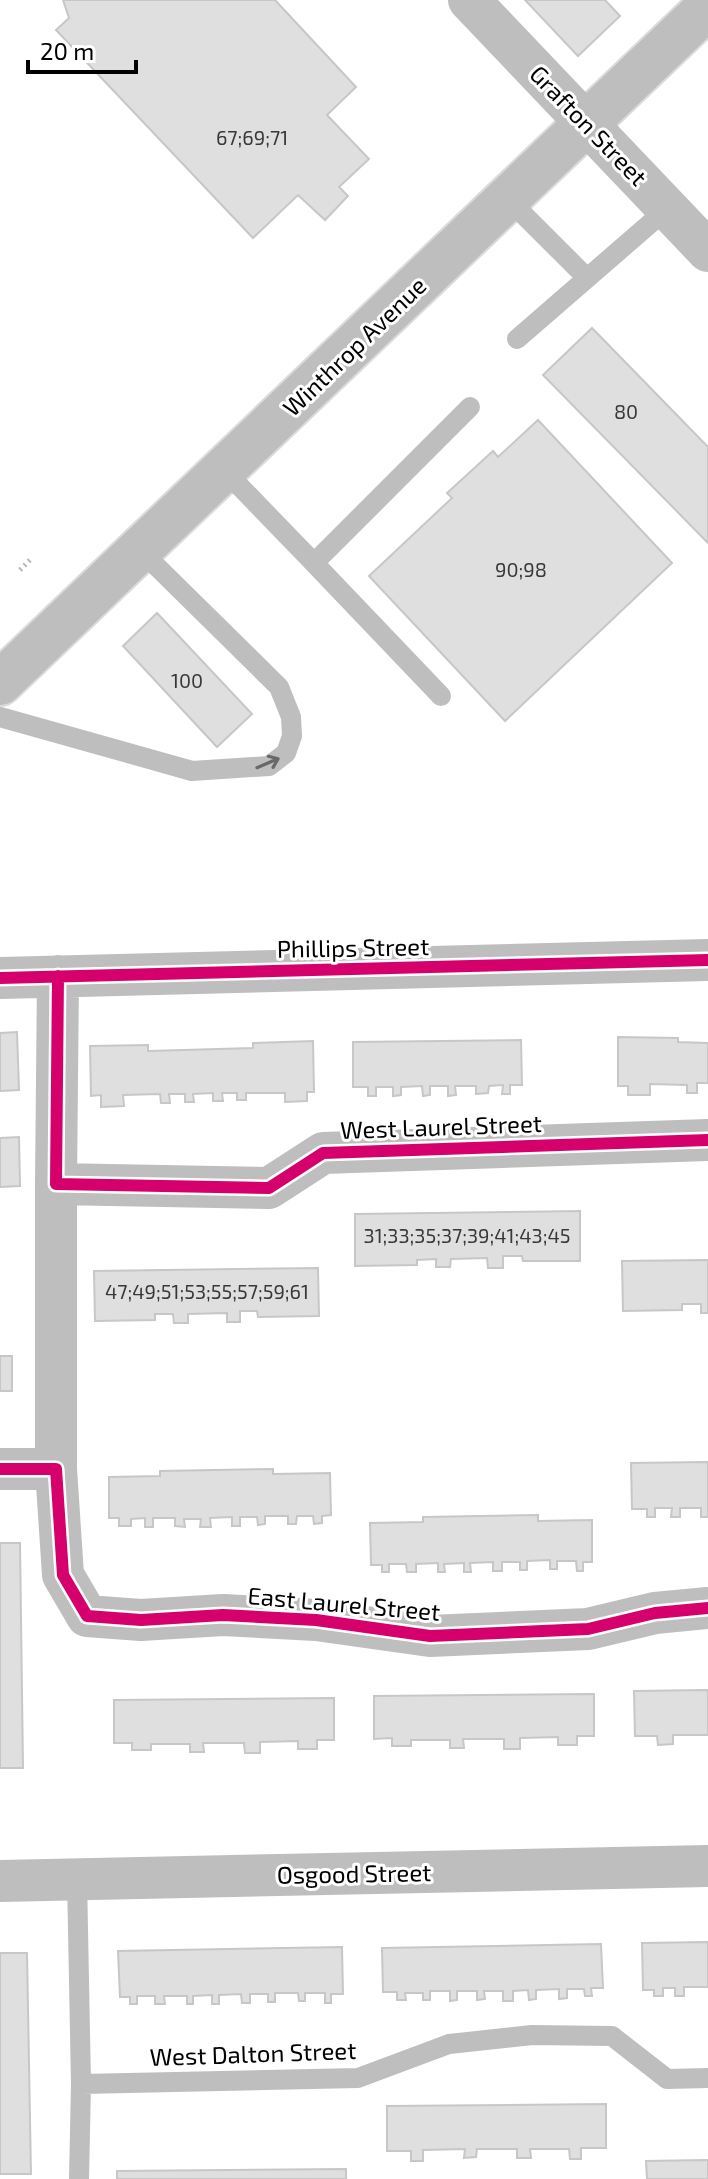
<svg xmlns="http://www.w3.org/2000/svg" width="708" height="2179" font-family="'Exo 2',sans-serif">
<rect width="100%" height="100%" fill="#fff"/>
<!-- building -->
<path fill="#dfdfdf" stroke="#c7c7c7" stroke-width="2" d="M63 0H275L356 87 327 115 369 159 339 187 348 196 325 220 298 195 253 238 56 30 69 18Z
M525 0H605L620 16 578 56Z
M592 328 708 447V543L543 375Z
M538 420 672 563 505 721 369 576 452 498 447 493 493 451 498 457Z
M157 613 252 714 217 747 123 646Z
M17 1032 19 1090 0 1091V1033Z
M618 1037 678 1038V1042L708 1043V1083H697V1093H687V1085L650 1084V1095H628V1086H618Z
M521 1040 522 1085H510V1094H502L503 1085 489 1086 488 1093 476 1094V1086H455L456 1095 448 1096V1086H430V1095L423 1096 422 1086 401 1087V1095L393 1096V1087H376V1096H368V1087H353V1042Z
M313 1041 314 1092H307V1101L285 1102V1093H246V1100H237V1093H222L223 1101H213V1093L193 1094 194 1102H185V1094H169L170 1103H161L160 1094 123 1095 124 1106 101 1107V1095L91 1096 90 1046 148 1045V1051L253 1048V1043Z
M19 1137 20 1186 0 1187V1138Z
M580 1211V1261H523L522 1256H503V1268H488L487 1258 451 1259 450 1267H436V1259L417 1260V1265L355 1266V1214Z
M708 1260V1313H701V1304H682V1310L623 1311 622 1261Z
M318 1268 319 1316 258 1317 257 1311H240V1322H227V1313L188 1314V1323H174L173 1314H155V1320L95 1321 94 1271Z
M0 1356H12V1391H0Z
M708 1462V1517H701V1508H680V1517H671L672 1508H655V1517H647V1509H632L631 1463Z
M273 1469V1474L330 1473 331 1515 322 1516V1523L314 1524 313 1516H297L296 1524H288V1516H265V1524L258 1525 257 1517H240V1526H232V1517L210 1518 211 1527H200L201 1519H184L185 1527 175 1526V1518H153V1527H145V1518L131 1519V1526H119V1518H109V1477L160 1476V1471Z
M538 1515V1521L592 1520V1562H583V1571H577L576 1561H557V1569H550V1560L527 1561V1570H520V1562H502V1571H493V1562L470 1563 471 1572H464V1563L444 1564 445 1572H438V1563L416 1564V1572H407L406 1564H389V1572H382V1565H371L370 1523 423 1522V1517Z
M0 1543H20L23 1768H0Z
M708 1690V1735H673V1744L658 1745 657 1736H635L634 1691Z
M594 1694V1736H577V1745H558V1737L520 1738V1749H504V1739H463L464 1748H450V1740H411V1746H392V1738L374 1739V1696Z
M334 1698V1740H317V1749H298V1741L260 1742V1753H245L244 1743H203L204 1752H190V1744H151V1750H132V1743H114V1700Z
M708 1942V1987H684V1996H675V1988H663V1996H654V1990H643L642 1943Z
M601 1944 603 1988H591L592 1996H585L584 1989H567V1998L559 1999V1989L536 1990V1999L529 2000 528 1990 513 1991V2001H503V1991H484L485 1999 477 2000V1991H457V2000L450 2001V1991H430V2000H423V1993H405L406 2000H397V1992H383L382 1948Z
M342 1947 343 1994H331V2003H325V1993H305V2001H299L298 1993H275V2002H268V1994H250V2003H242L241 1994 219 1995V2004H212V1995L193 1996V2004H187V1996H164L165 2004H155V1996H137V2004H130V1997H120L118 1951Z
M0 1953H27L31 2174H0Z
M606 2104V2148H581V2159H570L569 2149H530L531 2158H517V2149H477L476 2157 464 2158 465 2149 423 2150V2161H411V2151H387V2106Z
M708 2160V2179H647L646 2161Z
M346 2169V2179H117V2171Z"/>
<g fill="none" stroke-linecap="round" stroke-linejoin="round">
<!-- primary casing -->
<g stroke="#dbdbdb" stroke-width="48">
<path id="primary" d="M0 683 708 7"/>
</g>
<!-- path -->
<path stroke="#b9b9b9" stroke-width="5" stroke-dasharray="2 4" stroke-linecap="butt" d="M20 570 31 559"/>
<!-- lane -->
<path stroke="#bebebe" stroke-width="20" d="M508 199 587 278
M517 339 668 208
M224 470 314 563
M441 696 314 563 470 407
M0 717 192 771 269 766 286 753 292 736 291 717 279 687 140 550
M77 1877 81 2084 358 2078 449 2044 532 2035 612 2036 667 2079 708 2078
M79 2179 81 2084"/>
<!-- street -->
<path stroke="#bebebe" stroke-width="42" d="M469 0 708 251
M58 976 56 1184 269 1188 323 1153 708 1140
M0 978 708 960
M0 1469H56L63 1575 87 1616 141 1620 223 1615 316 1620 430 1636 588 1629 655 1613 708 1608
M56 1469V1184
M0 1881 708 1866"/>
<!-- primary -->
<use href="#primary" stroke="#bebebe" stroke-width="44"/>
<!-- cycleway casing -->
<g stroke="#fff" stroke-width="17">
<path id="cycleway" d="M58 976 56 1184 269 1188 323 1153 708 1140
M0 978 708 960
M0 1469H56L63 1575 87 1616 141 1620 223 1615 316 1620 430 1636 588 1629 655 1613 708 1608"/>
</g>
<!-- cycleway -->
<use href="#cycleway" stroke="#d6006c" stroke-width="12"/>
</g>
<!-- one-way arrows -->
<defs><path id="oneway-shaft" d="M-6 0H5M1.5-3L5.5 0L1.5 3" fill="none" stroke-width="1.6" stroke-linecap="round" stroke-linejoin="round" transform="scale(2)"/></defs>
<use stroke="#686868" href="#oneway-shaft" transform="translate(268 763) rotate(-23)"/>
<g text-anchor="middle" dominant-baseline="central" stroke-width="6" stroke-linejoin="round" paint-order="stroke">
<!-- number labels -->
<g font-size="20" fill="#383838">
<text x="252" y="137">67;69;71</text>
<text x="626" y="411">80</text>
<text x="521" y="569">90;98</text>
<text x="187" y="680">100</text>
<text x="467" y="1235">31;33;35;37;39;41;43;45</text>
<text x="207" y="1291">47;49;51;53;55;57;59;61</text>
</g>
<!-- street labels -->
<g font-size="24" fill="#000" stroke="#fff">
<text transform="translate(589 125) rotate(46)">Grafton Street</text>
<text transform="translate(354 346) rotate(-44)">Winthrop Avenue</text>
<text transform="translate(353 947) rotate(-1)">Phillips Street</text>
<text transform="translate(441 1126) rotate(-2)">West Laurel Street</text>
<text transform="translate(344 1603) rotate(5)">East Laurel Street</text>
<text transform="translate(354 1873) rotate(-1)">Osgood Street</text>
<text transform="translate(253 2053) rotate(-2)">West Dalton Street</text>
</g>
</g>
<!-- scale -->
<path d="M28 60v12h108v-12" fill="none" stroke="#000000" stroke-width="4"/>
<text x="40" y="60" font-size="24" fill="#000000" stroke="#ffffff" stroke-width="6" paint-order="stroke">20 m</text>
</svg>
